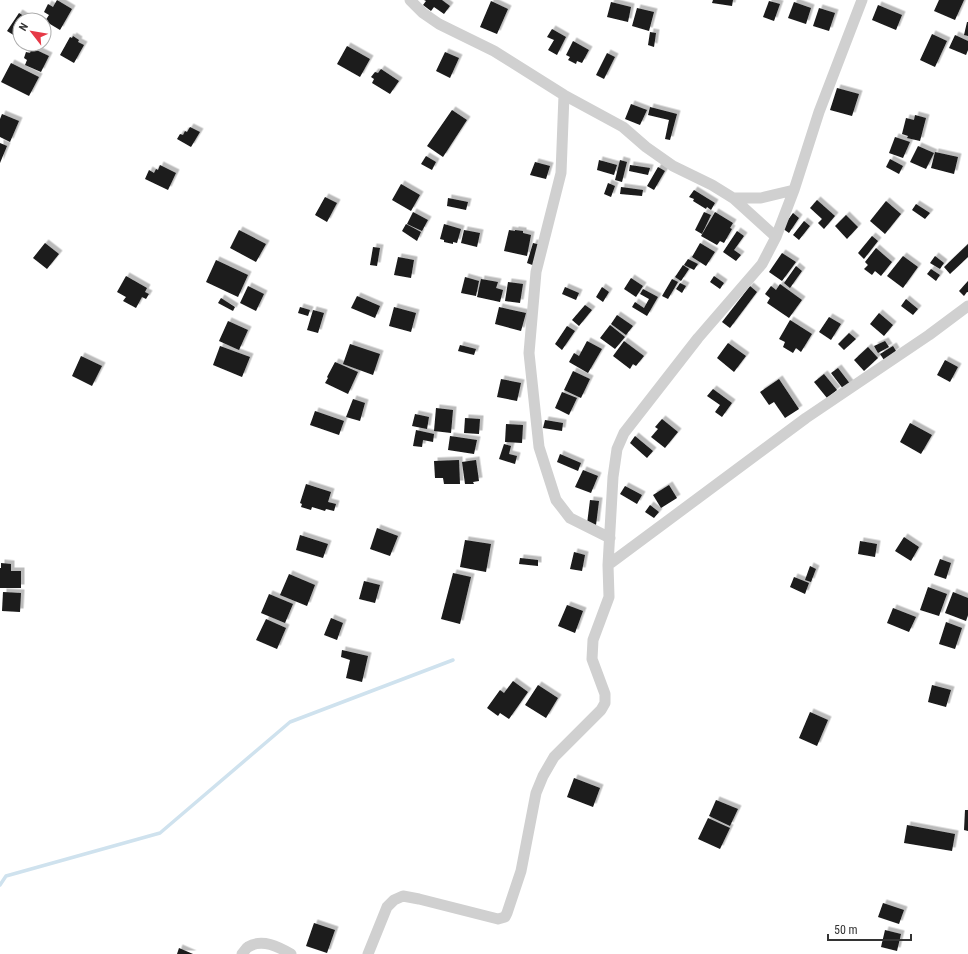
<svg xmlns="http://www.w3.org/2000/svg" width="968" height="954" font-family="'Roboto Condensed',sans-serif">
<defs>
<filter id="shadow"><feDropShadow dx="3.5" dy="-3.5" stdDeviation="0" flood-color="#0004"/></filter>
</defs>
<rect width="100%" height="100%" fill="#fff"/>
<g fill="none" stroke-linecap="round" stroke-linejoin="round">
<!-- stream -->
<path stroke="#cfe2ee" stroke-width="3.5" d="M0 885 6 876 160 833 290 722 453 660"/>
</g>
<!-- building -->
<path fill="#1a1a1a" filter="url(#shadow)" d="M57 0 72 9 60 30 45 21 49 15 44 12 48 4 53 7Z
M424 0H442L450 6 444 14 434 7 431 11 423 5 426 1Z
M713 0H733L732 6 712 3Z
M939 0H964L955 20 934 11Z
M491 1 508 9 497 34 480 27Z
M769 1 780 4 774 21 763 17Z
M611 2 631 7 628 22 607 17Z
M794 2 811 8 806 24 788 18Z
M878 5 902 15 896 30 872 20Z
M637 8 654 12 649 31 632 26Z
M819 8 835 13 829 31 813 26Z
M19 13 30 20H20V39L7 31Z
M967 22H968V36L964 35Z
M552 29 566 37 557 55 548 50 554 40 547 37Z
M650 32 656 33 654 47 648 45Z
M932 34 947 41 935 67 920 60Z
M955 35 968 41V50L966 55 949 48Z
M73 36 79 40 78 42 84 45 74 63 60 55 70 37 72 38Z
M573 41 589 50 582 63 577 61 576 64 568 60 570 57 566 55Z
M347 46 370 59 360 77 337 64Z
M32 48 49 56 41 72 25 65 27 60 24 58 26 52 30 53Z
M445 52 459 58 450 78 436 71Z
M607 53 615 57 604 79 596 75Z
M11 63 39 77 29 96 1 82Z
M381 69 399 81 390 94 372 83 374 79 371 77 375 72 378 73Z
M837 88 859 94 852 116 830 110Z
M631 104 647 110 640 125 625 119Z
M650 107 677 114 670 140 665 139 669 120 648 115Z
M452 110 467 120 443 157 427 146Z
M2 114 19 121 10 142 0 137V119Z
M915 115 926 118 920 141 907 138 908 136 902 134 906 118 914 120Z
M190 127 200 132 191 147 177 139 180 134 183 135 185 131 187 132Z
M895 137 910 142 903 158 889 153Z
M0 143 7 146 0 163Z
M918 146 934 153 926 169 910 162Z
M935 152 958 157 954 174 931 168Z
M426 156 436 162 432 170 421 164Z
M890 159 903 166 899 174 886 167Z
M599 160 617 165 614 175 597 170Z
M620 160 627 162 622 182 615 180Z
M535 162 550 166 546 179 530 175Z
M160 165 176 173 168 190 145 179 149 170 154 173 156 169 158 170Z
M630 165 650 168 648 175 629 171Z
M658 167 665 171 654 190 647 186Z
M608 183 615 186 611 197 604 194Z
M401 184 420 195 411 211 392 200Z
M621 187 643 190 642 196 620 194Z
M694 190 715 203 711 210 707 207 706 209 693 201 694 199 689 197Z
M325 197 337 203 327 222 315 215Z
M448 198 468 202 466 210 447 206Z
M817 200 835 216 824 229 818 223 822 219 810 208Z
M886 201 901 214 885 234 870 221Z
M916 204 930 213 925 219 912 210Z
M413 212 428 220 422 231 407 224Z
M704 212 711 215 702 234 695 230Z
M715 212 733 223 730 228 732 229 724 243 720 241 717 245 701 236Z
M793 213 799 218 789 233 782 228Z
M846 215 858 227 847 239 835 226Z
M804 221 810 226 799 240 793 235Z
M406 224 421 232 417 241 402 231Z
M444 224 461 229 457 243 453 242V244L444 242V240L440 239Z
M239 230 266 244 256 262 230 248Z
M464 230 480 233 477 247 461 243Z
M509 230 515 231V230L523 231V233L531 235 527 256 504 251Z
M737 231 744 236 734 250 741 255 736 261 723 252Z
M872 236 878 241 864 259 858 253Z
M45 243 59 254 47 269 33 258Z
M533 243 541 245 535 266 527 263Z
M700 243 715 252 706 266 692 257Z
M968 244V257L950 274 944 267Z
M373 247 380 248 377 266 370 265Z
M876 248 892 262 881 276 875 271 872 275 864 269 868 265 865 262Z
M782 253 796 262 782 281 769 272Z
M903 256 918 267 903 288 887 276Z
M935 256 944 263 940 269 930 263Z
M398 257 414 260 411 278 394 275Z
M688 259 698 264 694 270 684 265Z
M216 260 248 275 238 297 206 282Z
M683 265 689 269 681 281 675 277Z
M796 266 802 271 790 288 784 283Z
M931 269 940 275 936 281 927 274Z
M126 276 147 288 145 292 149 294 146 299 142 297 136 308 123 301 126 297 117 292Z
M714 276 724 283 720 289 710 282Z
M465 277 479 281 476 296 461 293Z
M631 278 643 286 636 297 624 289Z
M481 279 498 282 496 288 503 290 500 302 477 297Z
M672 279 678 282 668 299 662 296Z
M968 281V292H967L964 296 959 291Z
M508 282 523 284 520 303 505 301Z
M680 283 686 286 682 293 676 289Z
M780 284 802 300 789 318 767 303 770 298 765 294 771 286 776 290Z
M248 286 264 294 256 311 240 303Z
M750 286 757 292 730 328 722 322Z
M565 287 579 293 576 300 562 294Z
M602 287 609 292 603 302 596 297Z
M643 289 658 297 647 316 632 307 635 302 644 308 649 299 640 294Z
M357 296 380 306 375 318 351 308Z
M221 298 235 307 233 311 218 303Z
M906 299 918 309 913 315 901 306Z
M585 305 592 310 579 326 572 320Z
M300 307 310 310 308 316 298 313Z
M394 307 416 313 411 332 389 326Z
M499 307 526 313 521 331 495 324Z
M313 310 324 313 318 333 307 330Z
M879 313 893 325 884 336 870 324Z
M617 315 633 326 626 335 611 324Z
M829 317 841 324 831 340 819 332Z
M790 320 812 334 801 352 796 348 793 353 783 347 785 342 779 339Z
M228 321 248 330 239 350 219 341Z
M610 325 625 337 615 349 600 338Z
M567 326 575 331 562 350 555 344Z
M849 333 856 339 844 350 838 344Z
M587 341 602 349 588 373 569 362 574 353 579 356Z
M624 341 644 356 636 366 633 364 630 369 613 356Z
M885 341 889 347 878 353 874 346Z
M728 343 746 356 734 372 717 358Z
M350 344 380 354 373 375 343 364Z
M460 345 476 349 474 355 458 351Z
M220 346 250 357 242 377 213 365Z
M893 346 896 351 884 360 880 354Z
M868 347 878 358 864 371 854 360Z
M81 356 102 366 92 386 72 376Z
M945 360 958 367 950 382 937 375Z
M335 362 358 372 348 394 325 383 328 378 327 377Z
M838 368 851 385 844 390 831 373Z
M573 371 590 379 581 398 564 390Z
M824 374 837 390 827 398 814 382Z
M501 379 521 383 517 401 497 397Z
M779 379 799 409 785 418 774 402 769 405 760 392Z
M713 389 732 403 722 417 715 412 720 405 707 396Z
M562 392 577 398 569 415 555 408Z
M353 399 365 403 360 421 346 417Z
M436 408 453 410 451 433 434 431Z
M315 411 344 421 339 435 310 425Z
M415 414 429 417 427 429 412 426Z
M465 418 480 419 479 434 464 433Z
M662 419 678 432 665 448 651 437 658 429 655 427Z
M545 420 563 423 562 431 543 428Z
M910 423 932 435 921 454 900 442Z
M506 424 523 425 522 443 505 442Z
M416 430 434 434 433 442 423 440 422 447 413 446Z
M450 436 477 440 474 454 448 450Z
M635 436 653 451 647 458 630 443Z
M504 444 511 446 509 454 517 456 515 464 499 459Z
M560 454 581 463 578 471 557 462Z
M459 460 460 484H444L443 478H435L434 461Z
M476 460 479 481 473 482 474 484H465L462 462Z
M583 470 598 476 591 493 575 487Z
M306 484 331 492 328 502 336 504 334 511 326 509 325 511 312 507 311 510 301 507 302 504 300 503Z
M669 485 677 498 661 508 653 495Z
M625 486 642 495 637 504 620 494Z
M590 500 599 501 596 525 587 524Z
M650 505 659 512 654 518 645 512Z
M377 528 398 536 390 556 370 549Z
M300 535 328 544 323 558 296 550Z
M904 537 919 547 911 561 895 551Z
M465 540 491 544 486 572 460 567Z
M860 541 877 544 875 557 858 554Z
M574 552 585 555 582 571 570 569Z
M520 558 538 560V566L519 564Z
M940 559 951 563 946 579 934 575Z
M1 563 11 564V571H21V588H0V568H1Z
M810 566 816 569 811 582 805 580Z
M453 573 471 577 460 624 441 619Z
M289 574 315 585 307 606 280 595Z
M794 577 809 583 805 594 790 587Z
M364 581 380 585 375 603 359 599Z
M928 587 947 594 939 616 920 610Z
M3 592 21 593 20 612 2 611Z
M953 592 968 598V615L966 621 945 613Z
M269 594 293 604 285 623 261 613Z
M567 605 583 611 575 633 558 626Z
M893 608 916 617 909 632 887 623Z
M331 618 343 623 337 640 324 635Z
M266 619 286 628 277 649 256 640Z
M946 622 962 628 955 649 939 644Z
M342 650 368 656 362 682 346 678 350 660 341 657Z
M513 681 528 692 509 719 500 713 498 716 487 708 500 690 504 693Z
M538 685 558 698 546 718 525 705Z
M932 685 951 690 946 707 928 702Z
M810 712 828 720 817 746 799 738Z
M574 778 600 788 593 807 567 797Z
M716 800 738 809 730 826 709 816Z
M965 810H968V831L964 830Z
M708 818 730 828 720 849 698 839Z
M907 825 955 834 952 851 904 843Z
M883 903 904 910 899 924 878 917Z
M314 923 335 930 327 953 306 946Z
M885 930 901 934 897 951 881 947Z
M179 948 193 954H177Z"/>
<g fill="none" stroke-linecap="round" stroke-linejoin="round">
<!-- minor -->
<path stroke="#d0d0d0" stroke-width="11" d="M410 0 423 13 439 24 494 51 564 95 623 127 646 147 673 166 712 185 733 198 776 237
M564 95 561 173 536 272 529 353 539 447 556 500 570 518 610 538
M733 198H761L794 190
M608 565 806 418 929 335 968 306
M242 954C244 952 246 948 248 947 262 938 279 947 291 954
M368 954 387 907 394 900 403 896 419 899 498 919 505 917 507 913 521 871 536 793 543 776 554 757 601 710 605 703V694L592 659 593 640 609 597 608 565 613 477 617 449 624 433 698 338 762 264 776 237 794 190 819 112 862 0"/>
</g>
<!-- north arrow -->
<g transform="translate(32 32) rotate(301)"><circle r="19" fill="#ffffff" stroke="#adadad"/>
<path d="M0-3L7 15L0 10L-7 15Z" fill="#e63946"/>
<text y="-6" font-size="11" font-weight="bold" text-anchor="middle" fill="#333333">N</text>
</g>
<!-- scale -->
<path d="M828 934v6h83v-6" fill="none" stroke="#333333" stroke-width="2"/>
<text x="834" y="934" font-size="12" fill="#333333" stroke="#ffffff" stroke-width="3" paint-order="stroke">50 m</text>
</svg>
